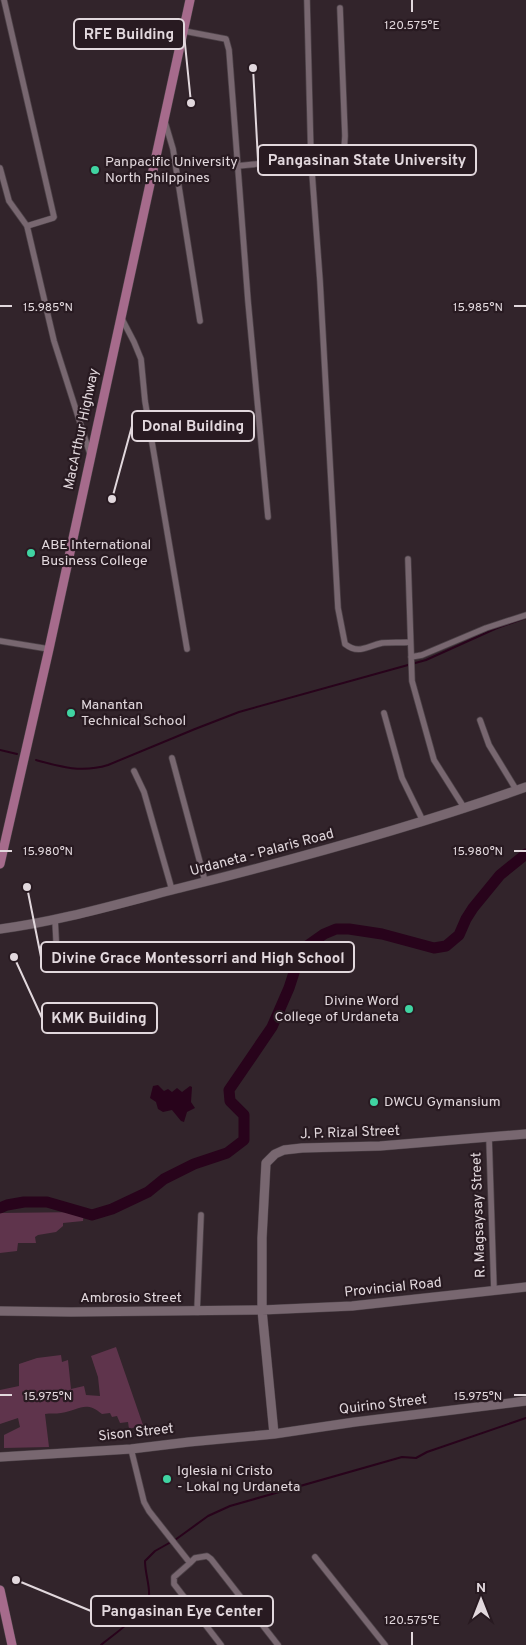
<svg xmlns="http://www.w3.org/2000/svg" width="526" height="1645" font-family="Overpass,sans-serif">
<rect width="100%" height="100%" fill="#32242b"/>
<!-- green -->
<path fill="#5f344c" d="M84 1212 83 1221 63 1223V1226L56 1232 38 1235 35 1237 36 1243H18L17 1251 0 1253V1213Z
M116 1347 143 1425 129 1429 128 1422 120 1423 117 1416 112 1417 110 1413 102 1414C85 1400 80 1410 61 1413 56 1414 50 1413 45 1414L49 1447 4 1448V1435L20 1427 18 1418 0 1424V1390L19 1386V1364L37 1358 61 1355 62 1362 68 1360 71 1389 84 1386 86 1395 100 1396 98 1377 91 1356Z"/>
<!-- water -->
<path fill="#28031b" d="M158 1085 164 1091 168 1089 172 1092 177 1088 182 1092 190 1086 192 1087 191 1102 195 1108 187 1112 184 1122 181 1121 172 1110 163 1112 158 1109 156 1102 150 1098 153 1086Z"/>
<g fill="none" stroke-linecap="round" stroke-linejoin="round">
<!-- stream -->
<path stroke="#28031b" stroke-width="2" d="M0 750 17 754
M36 760C61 767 82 773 108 765L195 729 239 712 426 660 497 628 526 618
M175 1540 208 1516 230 1506 402 1457 416 1458 427 1452 526 1418
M101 1645C113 1635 148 1611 149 1596 150 1586 145 1573 145 1561L155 1551 171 1542"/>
<!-- river -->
<path stroke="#28031b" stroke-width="11" d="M0 1208 7 1205 24 1202H47L92 1215 112 1209 148 1192 164 1179 194 1164 227 1153 244 1140V1115L230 1101 229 1090 272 1027 289 988 300 954 307 946 324 934 336 929H349L382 934 434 948 446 946 459 935 466 919 473 908 500 875 526 854"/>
<!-- street casing -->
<g stroke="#4d4248" stroke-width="7">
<path id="street" d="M4 0 54 217 53 218 27 226 54 341 90 454
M307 0 311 159 320 281 338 608 345 644C359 655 367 646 382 643 391 642 401 643 410 642
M184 31 226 39 229 50 248 301 268 517
M165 122 173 149 200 321
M237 166 338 156 344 151 345 136 340 8
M0 168 9 201 27 226
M121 317 134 342 141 359 145 401 187 649
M408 559 412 681 434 760 465 809
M0 641 49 649
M411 657 422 655 486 628 526 615
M384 713 402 778 423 821
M480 720 489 745 517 791
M172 758 205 881
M134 771 144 792 172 890
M55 919 57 958
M489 1137 494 1291
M197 1312 201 1215
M131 1449 144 1502 149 1511 190 1563 174 1577V1584L221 1645
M315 1557 385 1645
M190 1563 195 1558 207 1556 211 1559 278 1645"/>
</g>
<!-- secondary casing -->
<g stroke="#4d4248" stroke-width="10">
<path id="secondary" d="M0 929C62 921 124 902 184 887 300 858 414 827 526 787
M0 1311 71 1312 262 1310 352 1306 526 1287
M274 1434 262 1310V1238L266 1163 275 1154 284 1150 302 1148 380 1146 526 1134
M0 1457 131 1449 189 1442 274 1434 355 1422 526 1401"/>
</g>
<!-- primary casing -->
<g stroke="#4d4248" stroke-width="10">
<path id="primary" d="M0 864 49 649 190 0
M0 1590 12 1645"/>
</g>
<!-- street -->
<use href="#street" stroke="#786770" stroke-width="5.5"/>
<!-- secondary -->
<use href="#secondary" stroke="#786770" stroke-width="9"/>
<!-- primary -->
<use href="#primary" stroke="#a66b8c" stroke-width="9"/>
</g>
<!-- ticks -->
<path fill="none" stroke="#e2d8dd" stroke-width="2" d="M412 0V12M0 306H12M514 306H526M0 851H12M514 851H526M0 1395H12M514 1395H526M412 1632V1645"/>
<!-- markers -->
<g fill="#40d4a2" stroke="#281a21" stroke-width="2">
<circle cx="95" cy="170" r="5"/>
<circle cx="31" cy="553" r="5"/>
<circle cx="71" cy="713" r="5"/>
<circle cx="409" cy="1009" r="5"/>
<circle cx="374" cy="1102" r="5"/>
<circle cx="167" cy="1479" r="5"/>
</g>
<g text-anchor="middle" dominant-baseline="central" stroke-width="4.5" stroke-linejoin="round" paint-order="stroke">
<!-- poi labels -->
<g font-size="14" fill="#e2d8dd" stroke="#281a21" text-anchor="start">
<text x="105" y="162">Panpacific University<tspan x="105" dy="16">North Philppines</tspan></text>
<text x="41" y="545">ABE International<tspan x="41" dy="16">Business College</tspan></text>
<text x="81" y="705">Manantan<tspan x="81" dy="16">Technical School</tspan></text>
<text x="399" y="1001" text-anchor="end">Divine Word<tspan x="399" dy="16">College of Urdaneta</tspan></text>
<text x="384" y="1102">DWCU Gymansium</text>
<text x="177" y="1471">Iglesia ni Cristo<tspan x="177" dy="16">- Lokal ng Urdaneta</tspan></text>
</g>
<!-- street labels -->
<g font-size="14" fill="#e2d8dd" stroke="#281a21">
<text transform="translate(82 429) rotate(-78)">MacArthur Highway</text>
<text transform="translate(262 853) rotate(-15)">Urdaneta - Palaris Road</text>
<text transform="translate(350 1133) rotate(-2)">J. P. Rizal Street</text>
<text transform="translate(479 1215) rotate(-92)">R. Magsaysay Street</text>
<text transform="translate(393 1288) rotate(-6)">Provincial Road</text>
<text x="131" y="1298">Ambrosio Street</text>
<text transform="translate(383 1405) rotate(-7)">Quirino Street</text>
<text transform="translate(136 1433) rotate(-6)">Sison Street</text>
</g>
</g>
<g font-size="12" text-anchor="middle" fill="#e2d8dd" stroke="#281a21" stroke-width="4.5" stroke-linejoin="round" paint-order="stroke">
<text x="412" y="29">120.575°E</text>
<text x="48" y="311">15.985°N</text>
<text x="478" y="311">15.985°N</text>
<text x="48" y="855">15.980°N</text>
<text x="478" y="855">15.980°N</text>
<text x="48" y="1400">15.975°N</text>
<text x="478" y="1400">15.975°N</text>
<text x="412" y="1624">120.575°E</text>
</g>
<!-- callouts -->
<path fill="none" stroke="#e2d8dd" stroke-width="2" d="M191 103L184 34M253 68L258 160M112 499L132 426M27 887L41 957M14 957L42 1018M16 1580L91 1611"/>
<g fill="#e2d8dd" stroke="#281a21" stroke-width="2">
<circle cx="191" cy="103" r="5"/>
<circle cx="253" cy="68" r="5"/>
<circle cx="112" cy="499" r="5"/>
<circle cx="27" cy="887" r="5"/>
<circle cx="14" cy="957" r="5"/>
<circle cx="16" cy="1580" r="5"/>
</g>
<g fill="#281a21" stroke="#e2d8dd" stroke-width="2">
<rect x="74" y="19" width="110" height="30" rx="5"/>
<rect x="258" y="145" width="218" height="30" rx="5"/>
<rect x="132" y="411" width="122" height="30" rx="5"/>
<rect x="41" y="942" width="313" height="30" rx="5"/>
<rect x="42" y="1003" width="115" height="30" rx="5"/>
<rect x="91" y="1596" width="182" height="30" rx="5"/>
</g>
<g font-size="15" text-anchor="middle" font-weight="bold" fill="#e2d8dd">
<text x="129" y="39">RFE Building</text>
<text x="367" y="165">Pangasinan State University</text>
<text x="193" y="431">Donal Building</text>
<text x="198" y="963">Divine Grace Montessorri and High School</text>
<text x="99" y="1023">KMK Building</text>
<text x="182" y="1616">Pangasinan Eye Center</text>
</g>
<!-- north arrow -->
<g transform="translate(481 1600)" stroke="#281a21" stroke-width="4" paint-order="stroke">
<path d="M0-4L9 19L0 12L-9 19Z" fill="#e2d8dd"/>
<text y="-8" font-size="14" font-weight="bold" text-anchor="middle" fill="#e2d8dd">N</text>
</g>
</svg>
